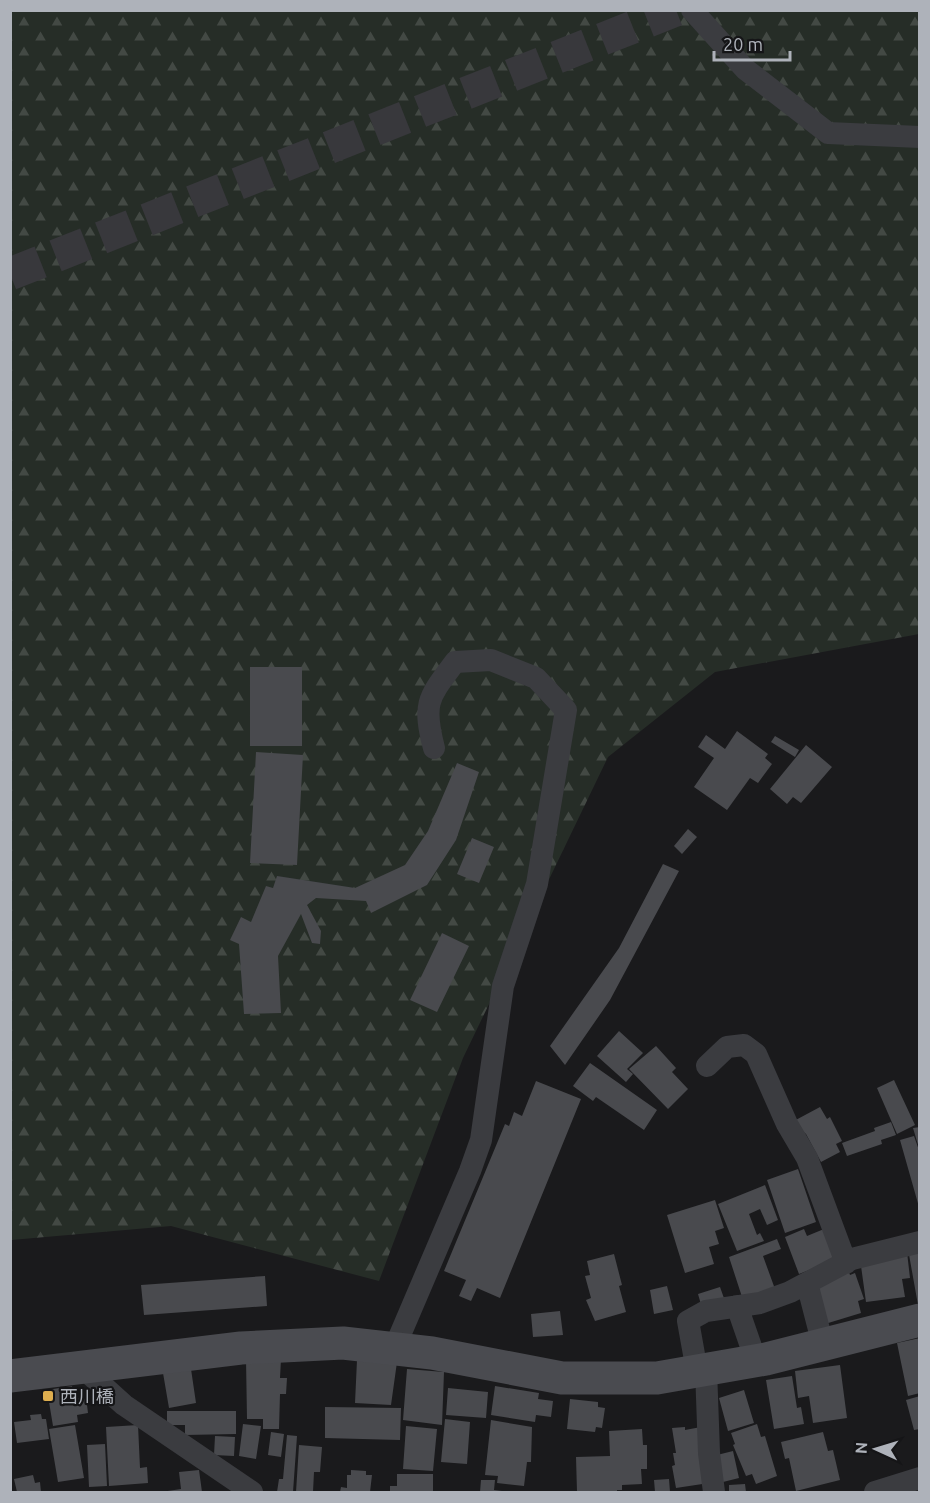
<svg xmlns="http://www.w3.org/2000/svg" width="930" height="1503" font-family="Ubuntu,'Noto Sans JP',sans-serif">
<defs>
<pattern id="forest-firs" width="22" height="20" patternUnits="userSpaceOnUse" patternTransform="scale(1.5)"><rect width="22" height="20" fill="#262d27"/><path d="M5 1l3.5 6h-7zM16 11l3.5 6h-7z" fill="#434944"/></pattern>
</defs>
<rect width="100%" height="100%" fill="#1a1a1c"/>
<!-- forest -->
<path fill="url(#forest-firs)" d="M11 11H919V634L715 672 608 757 463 1058 379 1281 171 1226 11 1240Z"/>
<!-- building -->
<path fill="#494a4e" d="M250 667H302V746H250Z
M737 731 768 754 765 758 772 764 758 783 750 778 727 810 694 787 714 758 698 747 706 735 725 749Z
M775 736 799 750 795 757 771 742Z
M806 745 832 767 801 803 793 797 787 804 770 789Z
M256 752 303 755 297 865 250 863Z
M457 763 479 772 456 840 427 885 371 913 366 901 316 898 307 905 321 931 320 944 312 943 301 914 278 956 281 1013 244 1014 239 944 230 940 241 917 251 922 266 886 273 888 277 876 355 888 405 865 428 831Z
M688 829 697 837 682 854 674 846Z
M472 838 494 847 479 883 457 874Z
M663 864 679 871 610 1000 565 1065 550 1046 619 948Z
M442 933 469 946 437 1012 410 1000Z
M619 1031 643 1053 627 1069 633 1074 626 1082 597 1056Z
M656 1046 676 1068 672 1072 688 1089 668 1109 629 1069Z
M590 1063 657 1110 644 1130 596 1097 593 1101 573 1086Z
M894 1080 915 1125 897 1134 877 1088Z
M536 1081 581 1099 500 1298 477 1288 471 1301 459 1296 466 1280 444 1271 505 1124 509 1126 514 1112 522 1116Z
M820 1107 827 1119 830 1117 842 1141 836 1144 840 1152 821 1162 806 1134 792 1122Z
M891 1122 896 1135 881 1140 882 1144 847 1156 842 1143 875 1131 874 1128Z
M920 1127V1148H919L913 1128Z
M914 1136 920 1153 919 1207 900 1140Z
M798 1169 816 1222 785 1233 767 1180Z
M765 1185 778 1220 767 1225 760 1209 749 1214 757 1235 760 1233 764 1241 737 1251 718 1204Z
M715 1200 724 1228 715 1231 719 1244 709 1247 714 1264 685 1273 667 1215Z
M804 1229 807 1236 824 1229 835 1260 799 1274 785 1237Z
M777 1239 781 1249 763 1256 775 1289 743 1300 729 1257Z
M920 1247V1305H918L908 1249Z
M907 1252 910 1278 902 1279 905 1297 866 1302 861 1266Z
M614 1254 622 1285 619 1286 626 1312 595 1321 586 1300 591 1298 585 1276 590 1275 587 1261Z
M849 1272 850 1275 855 1273 864 1299 858 1301 861 1313 825 1324 813 1284Z
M265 1276 267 1306 144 1315 141 1285Z
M667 1286 673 1310 654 1314 650 1290Z
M720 1287 725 1301 702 1308 698 1294Z
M560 1311 563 1335 533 1337 531 1314Z
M920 1338V1393L908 1396 897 1343Z
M246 1359H281L280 1378H287L286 1394H280L279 1429H263V1419H247Z
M357 1360 397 1362 391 1405 355 1403Z
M840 1365 847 1418 813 1423 809 1396 798 1398 795 1371Z
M191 1369 196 1403 169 1408 163 1373Z
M407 1369 444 1372 442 1425 403 1420Z
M792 1376 797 1408 801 1407 804 1424 774 1429 766 1380Z
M72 1386 74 1399 86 1397 88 1413 77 1415 78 1422 53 1426 47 1390Z
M495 1386 539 1393 538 1399 553 1401 551 1417 536 1415 535 1422 491 1415Z
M448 1388 488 1392 486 1418 446 1415Z
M744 1390 754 1423 728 1431 719 1398Z
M920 1396V1429L914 1430 906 1400Z
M570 1399 598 1402V1407L605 1408 602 1428 596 1427 595 1432 567 1429Z
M325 1407 401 1408 400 1440 325 1438Z
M167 1411H236V1434L185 1435V1425H167Z
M41 1414 42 1419H46L49 1439 17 1443 14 1422 31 1420 30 1415Z
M445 1419 470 1422 467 1464 441 1462Z
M491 1420 532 1427 531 1462H527L524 1486 497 1483 498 1476 485 1475Z
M243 1424 261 1426 256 1459 239 1456Z
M757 1424 761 1437 765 1436 777 1476 756 1484 752 1474 746 1476 733 1445 735 1444 731 1433Z
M75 1425 84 1478 58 1482 49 1429Z
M138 1425 140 1468 147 1467 148 1483 109 1486 106 1427Z
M406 1426 437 1429 433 1471 403 1469Z
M685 1427V1430L701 1427 709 1483 676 1488 672 1466 675 1465 673 1453H676L672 1428Z
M642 1429 643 1445H647V1469H641L642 1484 622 1485V1490H617V1492H577L576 1457 610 1456 609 1431Z
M271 1432 284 1434 281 1457 268 1455Z
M823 1432 828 1451 833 1450 840 1480 796 1491 789 1458 785 1459 781 1442Z
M287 1435 297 1436 293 1492H277L279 1479H283Z
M215 1436 235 1437 234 1456 214 1455Z
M105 1444 107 1486 89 1487 87 1445Z
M299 1445 322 1447 320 1472H314L313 1492H296Z
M733 1451 739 1478 723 1482 717 1455Z
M199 1470 202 1492H161L181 1489 179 1472Z
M351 1470 366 1471V1475H372L370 1492H340L341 1487 347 1488V1475H351Z
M397 1474H433V1492H390V1486H397Z
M33 1475 35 1483 40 1482 41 1492H17L14 1479Z
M669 1479 670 1492H655L654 1480Z
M481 1480H495L494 1490 510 1492H480Z
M745 1484 746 1492H729V1485Z"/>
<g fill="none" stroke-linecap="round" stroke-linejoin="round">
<!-- highway-tunnel -->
<path stroke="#38383c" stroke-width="33" stroke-dasharray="33 16" stroke-linecap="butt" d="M10 274 676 10"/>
<!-- street -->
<path stroke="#3b3c40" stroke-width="22" d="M692 10 745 69 828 133 920 137
M707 1066 727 1047 744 1045 756 1054 787 1124 807 1158 846 1263
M807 1283 823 1345
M737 1306 756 1361
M394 1349 470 1171 481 1140 503 986 537 884 566 710 536 678 491 660 455 662C429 697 422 702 434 748
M83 1368 124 1405 252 1492
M706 1369 709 1453 714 1492
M697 1371 688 1321 706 1311 760 1303 790 1292 852 1259 920 1242
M875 1492 920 1478"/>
<!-- secondary -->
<path stroke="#4a4b50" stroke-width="33" d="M10 1376 241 1348 343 1343 432 1353 562 1378H657L766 1359 920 1320"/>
</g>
<!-- markers -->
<rect fill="#deae4f" stroke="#151517" stroke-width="2" x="42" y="1390" width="12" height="12" rx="3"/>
<g text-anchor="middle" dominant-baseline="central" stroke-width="4.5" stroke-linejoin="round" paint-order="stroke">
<!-- poi labels -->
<g font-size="18" fill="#aeb2ba" stroke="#151517" text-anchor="start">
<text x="60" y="1396">西川橋</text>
</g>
</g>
<!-- border -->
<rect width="930" height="1503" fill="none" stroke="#aeb2ba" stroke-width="24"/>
<!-- north arrow -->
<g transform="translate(876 1449) rotate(274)" stroke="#151517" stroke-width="4.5" paint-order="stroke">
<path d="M0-4.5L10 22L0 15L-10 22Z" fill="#aeb2ba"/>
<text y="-9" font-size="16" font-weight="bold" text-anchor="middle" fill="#aeb2ba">N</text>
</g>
<!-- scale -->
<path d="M714 51v9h76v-9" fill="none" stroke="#aeb2ba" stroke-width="3"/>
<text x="723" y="51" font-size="18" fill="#aeb2ba" stroke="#151517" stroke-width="4.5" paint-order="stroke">20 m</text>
</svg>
